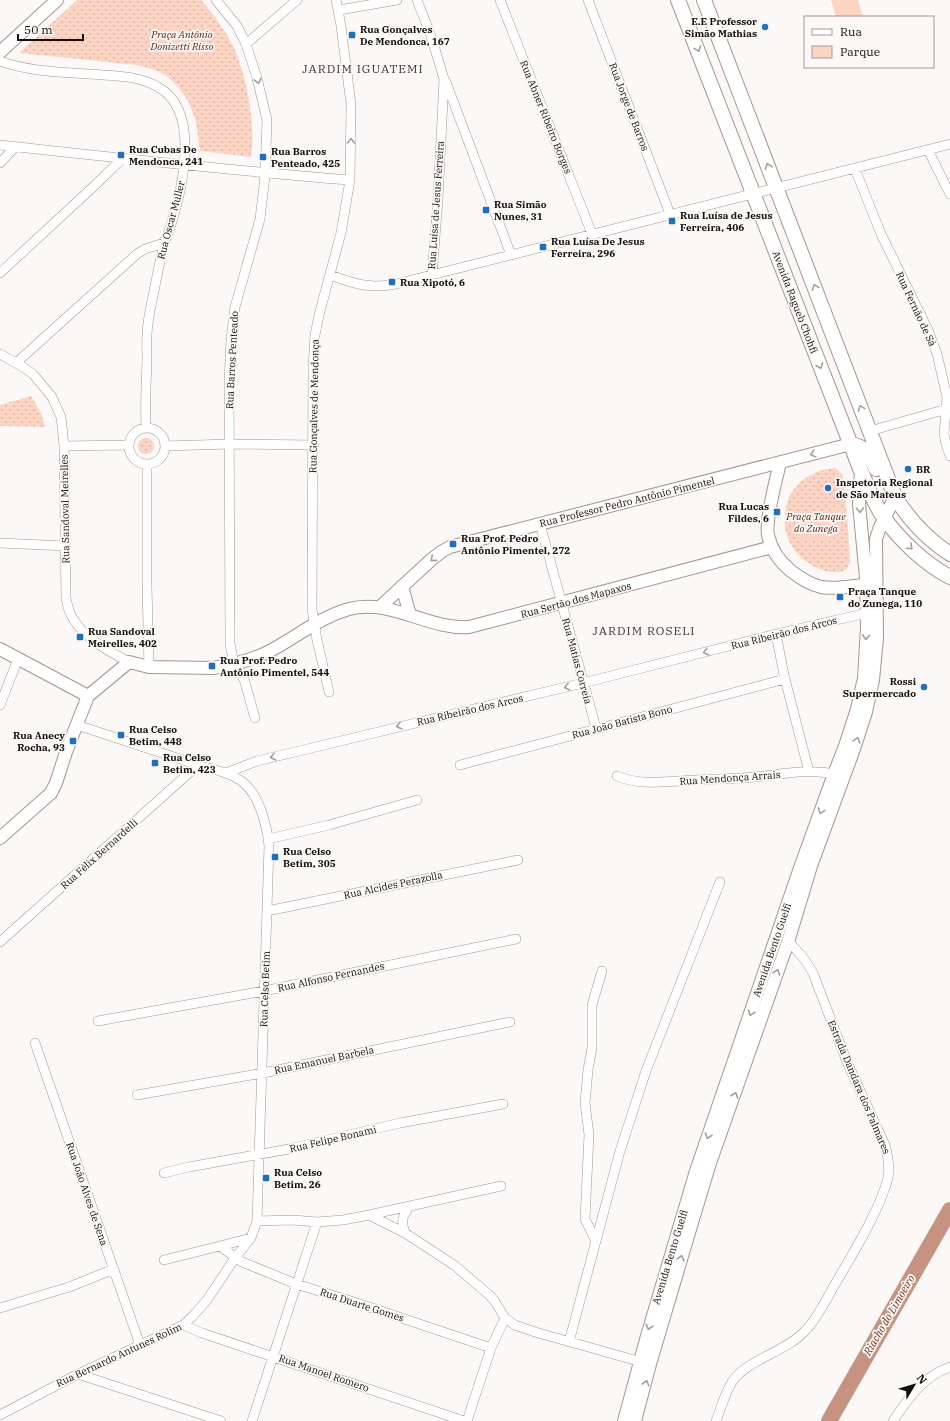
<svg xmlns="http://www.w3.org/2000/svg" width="950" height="1421" font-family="'IBM Plex Serif',serif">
<defs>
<pattern id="green-dots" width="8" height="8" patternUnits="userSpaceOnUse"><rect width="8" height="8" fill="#fcd4c3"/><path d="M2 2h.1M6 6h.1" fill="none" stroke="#d7b5a6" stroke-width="1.8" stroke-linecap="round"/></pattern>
</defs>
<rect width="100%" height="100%" fill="#fcf8f7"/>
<!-- green -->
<path fill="url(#green-dots)" d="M77 0H201C213 14 226 31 234 48 247 78 256 125 251 157L200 151 196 122 189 102 177 86 168 77 158 71 137 65 20 53V52Z
M31 396 41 413 45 427 0 426V405Z
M138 446a8 8 0 1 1 16 0a8 8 0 1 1-16 0Z
M835 468 840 472 843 476 847 515 850 560C849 589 779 564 785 516 786 505 788 496 795 488 805 476 819 469 835 468Z"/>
<!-- pitch -->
<path fill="#fcd4c3" d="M831 0H858L863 17H836Z
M173 23 186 36 166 55 154 42Z
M839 509 842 537 799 542 797 514Z"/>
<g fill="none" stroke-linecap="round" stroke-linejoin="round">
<!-- river -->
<path stroke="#c5937f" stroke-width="16" d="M829 1421 950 1210"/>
<!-- street casing -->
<g stroke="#a8958d" stroke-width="10">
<path id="street" d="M216 0 237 26 246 44 257 78 267 120 265 176 260 219 235 307 231 339 229 382 230 644 233 659 244 679 255 718
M417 0 431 36 444 79 438 199 432 275
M500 0 592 234
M588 0 670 214
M339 10 397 0
M246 44 297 0
M0 61C32 73 68 72 102 75 121 76 141 77 158 87 199 109 184 181 173 218 171 227 167 235 164 244 160 260 157 276 154 291 152 302 149 313 148 324 146 336 147 349 147 361 146 383 145 405 146 427
M446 82 511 255
M0 145C117 158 233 171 350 180
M928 150 950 194
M0 163 15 147
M855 169 881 234 928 330 937 354 947 397 944 434 946 444 950 456
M0 273 93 187 122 159
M330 275C354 284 370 289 396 284L950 144
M0 354 23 367 33 374 52 397 61 417 64 446 66 598C67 603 68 608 70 613 81 637 107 650 129 662
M16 363 137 254 145 249 164 243
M129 446a18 18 0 1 1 36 0a18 18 0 1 1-36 0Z
M870 431 950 408
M64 446 128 445
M165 446 230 444 314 445
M147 464V586L149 667
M540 524 596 728
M0 543 66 546
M776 634 784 675 809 772
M329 692 317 640 312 609 313 368 315 335 319 315 341 233 350 180 351 104 341 26 336 0
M0 705 18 659
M77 725C116 738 156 751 195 764 212 770 232 772 245 784 260 798 267 826 269 846L257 1221
M460 765 785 679
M226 773 257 761 299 751 583 683 776 634 867 613
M617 776C638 785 659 782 680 781 706 779 731 779 756 777 783 774 812 768 838 775
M268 839 329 825 417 800
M267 911 518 860
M0 942 198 765
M98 1021 264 991 516 939
M35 1043 140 1345
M137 1095 263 1073 510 1022
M164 1173 189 1167 289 1149 400 1123 503 1104
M369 1215 501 1186
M405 1233C401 1221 402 1217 409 1207
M596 1241 585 1219 589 1135 585 1103 588 1070 592 1048V1005L602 971
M220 1246 251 1238
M164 1260 220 1246 240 1261 296 1284 354 1302 491 1348
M0 1308 69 1287 114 1269
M183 1325 202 1333 464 1421
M569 1342 620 1151 646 1071 720 882
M78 1374 221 1421
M0 1415 78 1374 183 1325 192 1317 207 1300 235 1258 251 1238 257 1221 293 1220 317 1222 343 1220 369 1215 405 1233 454 1265 487 1293 494 1300 505 1318 515 1325 535 1332 645 1363
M252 1421 317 1222
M467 1421 491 1348 505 1318
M716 1421C721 1408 725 1393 732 1382 746 1360 785 1352 804 1332 816 1321 826 1300 834 1286 852 1255 879 1212 888 1178 890 1166 888 1156 885 1145L847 1062 813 973C806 960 799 951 788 942
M893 1421C909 1398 922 1377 950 1367"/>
</g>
<!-- secondary casing -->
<g stroke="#a8958d" stroke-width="14">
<path id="secondary" d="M0 52 57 0
M780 463C776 479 765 521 768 535 771 550 780 562 791 571 800 578 809 584 821 587 838 590 855 585 873 584
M402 586 410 615
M380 607 432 559 441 552 450 547 851 444
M0 649 88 696
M0 838 51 793 56 783 66 752 88 696 129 662 149 667 213 668C231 665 252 660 268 652 295 638 320 617 349 609 391 598 428 630 469 627L772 547
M624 1421 647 1336 696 1171 801 865 834 774 845 746 857 709 864 678 867 628 866 578 859 504 861 471
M635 1421 650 1364 688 1236 710 1163 788 942 811 866 854 749 866 712 873 680 877 638 876 539 880 527 895 497"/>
</g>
<!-- primary casing -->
<g stroke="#a8958d" stroke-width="16">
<path id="primary" d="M678 0 861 471C868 487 874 504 884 518 901 541 925 564 950 577
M704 0 895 497C910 521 927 539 950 554
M851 444C867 447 869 455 876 469"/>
</g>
<!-- street -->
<use href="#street" stroke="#fff" stroke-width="9"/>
<!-- secondary -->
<use href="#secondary" stroke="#fff" stroke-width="12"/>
<!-- primary -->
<use href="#primary" stroke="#fff" stroke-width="14"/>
</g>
<!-- one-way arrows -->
<defs><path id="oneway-chevron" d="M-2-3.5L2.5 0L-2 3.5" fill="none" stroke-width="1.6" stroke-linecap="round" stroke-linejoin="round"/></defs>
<g stroke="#a19f9e">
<use href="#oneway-chevron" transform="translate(698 49) rotate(69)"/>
<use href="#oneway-chevron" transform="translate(258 81) rotate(76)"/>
<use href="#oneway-chevron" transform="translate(351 141) rotate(-89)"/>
<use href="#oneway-chevron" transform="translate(768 166) rotate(-111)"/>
<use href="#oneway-chevron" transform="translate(815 287) rotate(-111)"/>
<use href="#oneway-chevron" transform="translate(820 366) rotate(68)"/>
<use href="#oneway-chevron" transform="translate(861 408) rotate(-111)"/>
<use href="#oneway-chevron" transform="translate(813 454) rotate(165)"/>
<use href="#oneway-chevron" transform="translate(860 510) rotate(86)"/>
<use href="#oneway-chevron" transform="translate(910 547) rotate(43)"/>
<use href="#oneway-chevron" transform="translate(433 559) rotate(140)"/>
<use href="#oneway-chevron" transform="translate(866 637) rotate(94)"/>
<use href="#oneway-chevron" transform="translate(706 652) rotate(166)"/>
<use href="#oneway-chevron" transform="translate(567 687) rotate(167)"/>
<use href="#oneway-chevron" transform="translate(399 726) rotate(166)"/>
<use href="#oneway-chevron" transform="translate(857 740) rotate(-72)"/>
<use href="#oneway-chevron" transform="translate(273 757) rotate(166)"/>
<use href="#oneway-chevron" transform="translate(821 811) rotate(110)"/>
<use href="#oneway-chevron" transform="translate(777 972) rotate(-70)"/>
<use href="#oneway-chevron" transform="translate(751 1013) rotate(109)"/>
<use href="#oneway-chevron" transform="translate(735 1095) rotate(-71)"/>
<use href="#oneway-chevron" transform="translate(708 1136) rotate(109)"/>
<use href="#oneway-chevron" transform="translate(681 1258) rotate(-74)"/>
<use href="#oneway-chevron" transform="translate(649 1327) rotate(106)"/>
<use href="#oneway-chevron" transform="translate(646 1383) rotate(-76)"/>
</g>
<!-- markers -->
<g fill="#216ebd" stroke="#fcf8f7" stroke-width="1.5">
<circle cx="765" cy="27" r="4"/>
<rect x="348" y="31" width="8" height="8" rx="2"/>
<rect x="117" y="151" width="8" height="8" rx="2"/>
<rect x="259" y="153" width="8" height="8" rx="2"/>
<rect x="482" y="206" width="8" height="8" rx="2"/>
<rect x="668" y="217" width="8" height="8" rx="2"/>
<rect x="539" y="243" width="8" height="8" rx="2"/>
<rect x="388" y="278" width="8" height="8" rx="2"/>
<circle cx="908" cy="469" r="4"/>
<circle cx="828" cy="488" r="4"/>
<rect x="773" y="508" width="8" height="8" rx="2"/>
<rect x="449" y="540" width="8" height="8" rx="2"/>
<rect x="836" y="593" width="8" height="8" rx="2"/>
<rect x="76" y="633" width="8" height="8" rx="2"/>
<rect x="208" y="662" width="8" height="8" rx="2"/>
<circle cx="924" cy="687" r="4"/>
<rect x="117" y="731" width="8" height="8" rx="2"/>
<rect x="69" y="737" width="8" height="8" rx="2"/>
<rect x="151" y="759" width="8" height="8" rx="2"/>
<rect x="271" y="853" width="8" height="8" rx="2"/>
<rect x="262" y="1174" width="8" height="8" rx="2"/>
</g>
<g text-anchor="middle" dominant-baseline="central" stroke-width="3.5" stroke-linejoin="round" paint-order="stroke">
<!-- poi labels -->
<g font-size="10" font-weight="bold" fill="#150e0c" stroke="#fcf8f7" text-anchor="start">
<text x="757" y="21" text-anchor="end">E.E Professor<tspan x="757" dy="12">Simão Mathias</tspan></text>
<text x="360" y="29">Rua Gonçalves<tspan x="360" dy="12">De Mendonca, 167</tspan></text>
<text x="129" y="149">Rua Cubas De<tspan x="129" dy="12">Mendonca, 241</tspan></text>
<text x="271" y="151">Rua Barros<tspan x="271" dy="12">Penteado, 425</tspan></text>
<text x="494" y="204">Rua Simão<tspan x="494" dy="12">Nunes, 31</tspan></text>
<text x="680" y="215">Rua Luísa de Jesus<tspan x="680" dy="12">Ferreira, 406</tspan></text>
<text x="551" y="241">Rua Luísa De Jesus<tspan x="551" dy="12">Ferreira, 296</tspan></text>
<text x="400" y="282">Rua Xipotó, 6</text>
<text x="916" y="469">BR</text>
<text x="836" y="482">Inspetoria Regional<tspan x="836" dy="12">de São Mateus</tspan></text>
<text x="769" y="506" text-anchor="end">Rua Lucas<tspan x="769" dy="12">Fildes, 6</tspan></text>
<text x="461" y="538">Rua Prof. Pedro<tspan x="461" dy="12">Antônio Pimentel, 272</tspan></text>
<text x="848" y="591">Praça Tanque<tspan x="848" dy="12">do Zunega, 110</tspan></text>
<text x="88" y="631">Rua Sandoval<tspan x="88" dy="12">Meirelles, 402</tspan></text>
<text x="220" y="660">Rua Prof. Pedro<tspan x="220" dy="12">Antônio Pimentel, 544</tspan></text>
<text x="916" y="681" text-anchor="end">Rossi<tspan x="916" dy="12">Supermercado</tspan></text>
<text x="129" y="729">Rua Celso<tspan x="129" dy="12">Betim, 448</tspan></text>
<text x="65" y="735" text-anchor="end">Rua Anecy<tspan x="65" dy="12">Rocha, 93</tspan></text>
<text x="163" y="757">Rua Celso<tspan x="163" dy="12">Betim, 423</tspan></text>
<text x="283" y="851">Rua Celso<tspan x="283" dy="12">Betim, 305</tspan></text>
<text x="274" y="1172">Rua Celso<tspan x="274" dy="12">Betim, 26</tspan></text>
</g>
<!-- park labels -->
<g font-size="10" font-style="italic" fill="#5b1e00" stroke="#fcf8f7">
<text x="182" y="34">Praça Antônio<tspan x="182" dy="12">Donizetti Risso</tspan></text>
<text x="816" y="516">Praça Tanque<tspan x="816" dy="12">do Zunega</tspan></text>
</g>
<!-- street labels -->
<g font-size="10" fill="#150e0c" stroke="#fcf8f7">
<text transform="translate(629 107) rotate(69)">Rua Jorge de Barros</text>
<text transform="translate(546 117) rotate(68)">Rua Abner Ribeiro Borges</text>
<text transform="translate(436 205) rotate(-86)">Rua Luísa de Jesus Ferreira</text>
<text transform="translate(171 220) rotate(-75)">Rua Oscar Muller</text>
<text transform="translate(795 302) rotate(69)">Avenida Ragueb Chohfi</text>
<text transform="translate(916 309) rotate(65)">Rua Fernão de Sá</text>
<text transform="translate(232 360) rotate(-87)">Rua Barros Penteado</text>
<text transform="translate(314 406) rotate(-89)">Rua Gonçalves de Mendonça</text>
<text transform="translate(627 502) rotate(-14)">Rua Professor Pedro Antônio Pimentel</text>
<text transform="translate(65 509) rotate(-91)">Rua Sandoval Meirelles</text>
<text transform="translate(576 600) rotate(-15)">Rua Sertão dos Mapaxos</text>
<text transform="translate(784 633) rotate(-14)">Rua Ribeirão dos Arcos</text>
<text transform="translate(577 661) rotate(75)">Rua Matias Correia</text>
<text transform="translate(470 710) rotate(-13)">Rua Ribeirão dos Arcos</text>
<text transform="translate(622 722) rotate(-15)">Rua João Batista Bono</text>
<text transform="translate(730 778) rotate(-4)">Rua Mendonça Arrais</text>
<text transform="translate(99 854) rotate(-42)">Rua Félix Bernardelli</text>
<text transform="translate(393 885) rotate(-12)">Rua Alcides Perazolla</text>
<text transform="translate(772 950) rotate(-71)">Avenida Bento Guelfi</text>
<text transform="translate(331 977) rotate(-12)">Rua Alfonso Fernandes</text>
<text transform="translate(265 989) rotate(-88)">Rua Celso Betim</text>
<text transform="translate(324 1060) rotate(-12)">Rua Emanuel Barbela</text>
<text transform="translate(859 1087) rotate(67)">Estrada Dandara dos Palmares</text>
<text transform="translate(333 1139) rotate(-13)">Rua Felipe Bonami</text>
<text transform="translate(87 1194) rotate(71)">Rua João Alves de Sena</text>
<text transform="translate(670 1257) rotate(-73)">Avenida Bento Guelfi</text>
<text transform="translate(362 1305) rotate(18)">Rua Duarte Gomes</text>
<text transform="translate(119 1355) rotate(-25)">Rua Bernardo Antunes Rolim</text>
<text transform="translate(324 1373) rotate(19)">Rua Manoel Romero</text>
</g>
<!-- water labels -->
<g font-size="11" font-style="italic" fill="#733418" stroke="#fcf8f7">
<text transform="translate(889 1315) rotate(-60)">Riacho do Limoeiro</text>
</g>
<!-- quarter labels -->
<g font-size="12" letter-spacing="1" fill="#44352e" stroke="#fcf8f7">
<text x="363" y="68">JARDIM IGUATEMI</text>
<text x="644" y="630">JARDIM ROSELI</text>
</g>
</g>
<!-- legend -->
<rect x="804" y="16" width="130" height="52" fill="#fcf8f7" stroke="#a09a99"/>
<rect x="812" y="29" width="20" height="6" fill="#ffffff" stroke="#a09a99"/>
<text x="840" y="36" font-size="12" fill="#150e0c">Rua</text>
<rect x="812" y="46" width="20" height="12" fill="#fcd4c3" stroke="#a09a99"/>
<text x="840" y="56" font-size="12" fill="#150e0c">Parque</text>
<!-- north arrow -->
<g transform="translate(914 1385) rotate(52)" stroke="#fcf8f7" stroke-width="3" paint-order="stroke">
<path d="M0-3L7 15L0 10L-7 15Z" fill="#150e0c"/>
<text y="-6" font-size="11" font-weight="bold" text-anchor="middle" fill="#150e0c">N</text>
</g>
<!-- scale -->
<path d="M18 34v6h65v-6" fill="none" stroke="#150e0c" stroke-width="2"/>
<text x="24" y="34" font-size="12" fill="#150e0c" stroke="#fcf8f7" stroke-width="3" paint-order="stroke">50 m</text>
</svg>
